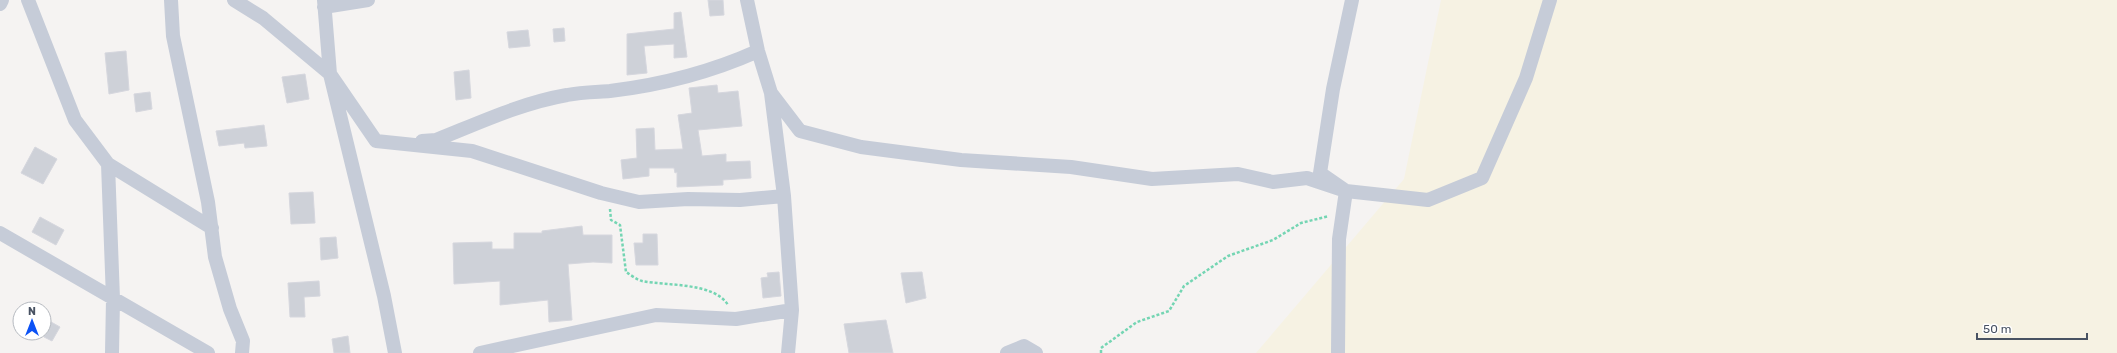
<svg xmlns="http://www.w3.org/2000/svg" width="2117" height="353" font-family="Rubik,sans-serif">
<rect width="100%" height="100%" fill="#f5f3f2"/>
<!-- sand -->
<path fill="#f6f2e3" d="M1441 0H2117V353H1256L1404 179Z"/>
<!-- building -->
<path fill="#ced1d8" stroke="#d6d7de" d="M708 0H723L724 15 710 16Z
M681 12 687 57 674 58V44L644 46 647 73 627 75V34L674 29V13Z
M564 28 565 41 554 42 553 29Z
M528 30 530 46 509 48 507 32Z
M126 51 129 90 109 94 105 53Z
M469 70 471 98 456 100 454 72Z
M305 74 309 99 287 103 282 77Z
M717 85 718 93 738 91 742 126 698 130 702 156 726 154V162L750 161 751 178 723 180V185L677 187V172L675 173 674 168H649V176L623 179 621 160 637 158 636 129 654 128 655 150 683 149 678 115 692 113 689 88Z
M150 92 152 109 136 112 134 94Z
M264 125 267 146 245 148 244 143 219 146 216 131Z
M35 147 57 159 43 184 21 173Z
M313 192 315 223 291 224 289 193Z
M40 217 64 230 56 245 32 232Z
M582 226 583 235H612V263L593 262 568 264 572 320 549 322 548 300 500 305V281L454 284 453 243 492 242V249H514V233H542V231Z
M643 234H657L658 265H636L634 243H643Z
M336 237 338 258 321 260 320 238Z
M779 272 781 296 763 298 761 278 768 277 767 273Z
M922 272 926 298 906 303 901 273Z
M319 281 320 296 304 297 305 317H290L288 283Z
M44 318 60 327 52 341 44 337Z
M886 320 893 353H849L844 324Z
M348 336 350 353H334L332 339Z"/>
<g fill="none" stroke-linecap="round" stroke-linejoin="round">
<!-- path -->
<path stroke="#74d5b3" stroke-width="2.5" stroke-dasharray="3 2" stroke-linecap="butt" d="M610 209 611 220 620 225 626 272C631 275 637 280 642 281 666 286 714 282 728 305
M1101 353V348L1137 322 1169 311 1184 286 1228 256 1273 240 1301 223 1329 216"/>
<!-- minor -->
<path stroke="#c6ccd8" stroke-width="14" d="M28 0 75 120 108 164 113 299 112 353
M171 0 173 36 208 202 215 257 230 309 243 341 242 353
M234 0 263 18 330 74 376 141 472 151 601 193 639 202 688 199 740 200 784 196
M324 0 330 74 384 296 395 353
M747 0 758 51 771 93 784 196 792 310 788 353
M0 4 2 0
M324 7 368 0
M771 93 800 131 861 147 961 160 1071 167 1152 179 1238 174 1273 182 1307 178 1346 191 1428 200 1482 178 1526 78 1550 0
M422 141 436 140C479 123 521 103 567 95 581 92 596 92 610 91 661 85 711 72 758 51
M108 164 212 228
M0 233 208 353
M480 353 656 315 736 319 792 310
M1007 353 1024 346 1036 353
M1338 353 1339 239 1346 191 1320 173 1333 89 1352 0"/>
</g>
<!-- north arrow -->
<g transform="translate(32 321)"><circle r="19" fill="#ffffff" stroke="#b6bac0"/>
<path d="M0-3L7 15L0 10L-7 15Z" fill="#0c52f5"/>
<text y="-6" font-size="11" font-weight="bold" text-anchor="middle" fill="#485262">N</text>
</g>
<!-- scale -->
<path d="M1977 333v6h110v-6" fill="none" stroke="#485262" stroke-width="2"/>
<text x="1983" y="333" font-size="12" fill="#485262" stroke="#ffffff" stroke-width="3" paint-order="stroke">50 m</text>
</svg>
